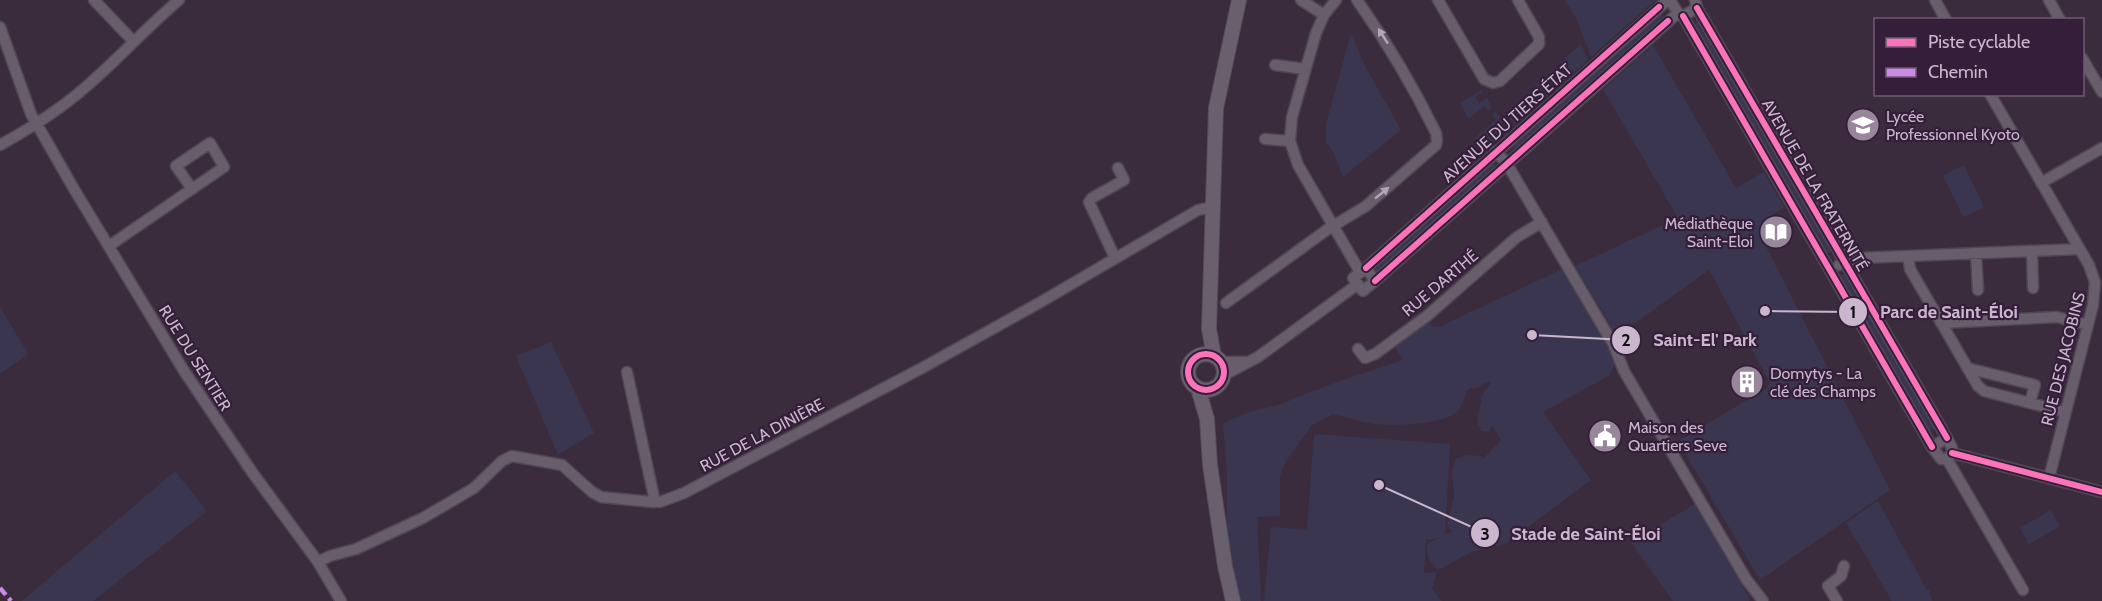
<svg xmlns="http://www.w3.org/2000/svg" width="2102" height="601" font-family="Cabin,sans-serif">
<rect width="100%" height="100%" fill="#3a2c3d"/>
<!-- green -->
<path fill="#3b3650" d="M1565 0H1655L1591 57 1577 20Z
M1659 10 1665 20 1516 152 1509 143Z
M1701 21 1834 250 1825 255 1691 26Z
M1351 33 1364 64 1401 130 1343 177 1334 153 1326 142V124Z
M1581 44 1588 60 1569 76 1559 64Z
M1653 45 1736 188 1764 172 1784 207 1767 219 1772 227 1761 237 1890 490 1760 580 1678 441 1766 389 1770 383 1709 270 1617 336 1575 266 1678 218 1603 89Z
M1557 67 1567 78 1515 124 1505 114Z
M1482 90 1483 92 1475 97 1479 103 1487 98 1492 108 1489 111 1484 106 1469 119 1460 103Z
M1495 111 1507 131 1486 150 1475 138 1496 120 1492 114Z
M1491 160 1498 168 1378 273 1373 266Z
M1964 165 1984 207 1963 217 1943 175Z
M1564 268 1609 344 1616 360 1610 375 1543 412 1591 480 1505 544 1471 552 1442 568 1437 569C1429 560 1426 555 1427 544L1440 537 1435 539H1426L1424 573 1437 572 1432 589 1442 601H1264L1271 527 1307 530 1314 434 1450 444 1445 534 1452 532 1447 526 1454 496 1452 469 1456 459 1466 455 1481 456 1483 459 1501 440 1492 425 1490 431H1482L1477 423 1482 395 1491 383 1489 381 1477 388H1470C1462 395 1465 405 1457 412 1440 425 1395 426 1374 424 1361 422 1346 417 1333 414L1312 425 1284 464 1280 476V516L1257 517 1261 601H1240L1233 581 1227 551V473L1223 423 1249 412 1278 405 1337 382 1403 360 1393 344 1428 319 1433 327H1439Z
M1847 272 1937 428 1927 433 1837 277Z
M0 307 28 354 0 374Z
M551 342 594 433 558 455 516 356Z
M175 471 207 511 93 601H22Z
M1878 501 1927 590H1929L1932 601H1892L1846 523Z
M1695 504 1750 599 1749 601H1673L1631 542Z
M2051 510 2060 526 2029 544 2020 528Z"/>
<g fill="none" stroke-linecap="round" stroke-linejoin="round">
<!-- minor casing -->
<g stroke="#514754" stroke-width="13">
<path id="minor" d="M94 0 133 41
M1301 0 1324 15
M1336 0 1324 15 1316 33 1292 117 1290 141 1298 165 1360 272
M1438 0 1484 79 1493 83 1500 81 1539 44V37L1518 0
M1670 0 1678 13 1683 16 1697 8 1695 0
M1935 0 1946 20
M2049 0 2060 20
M1697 8 1947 438
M1683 16 1932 447
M0 27 31 114 74 189 184 371 252 472 318 562 341 601
M2082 58 2102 92
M1275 65 1305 69
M1990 94 2089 265 2095 282 2093 305 2049 478
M1265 139 1290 141
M0 145C31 128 61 109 88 85 119 58 147 27 179 0
M1496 151 1507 164 1603 327 1613 343 1624 371 1746 579 1763 601
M2041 183 2102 148
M109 246 224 167 210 143 176 166 192 189
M2032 251 2033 288
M1976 253 1978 290
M1908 256 1910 269 1978 386 1984 391 2065 412
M1115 258 1089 202 1092 198 1124 180 1118 168
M1839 265 1848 261 1859 258 2080 249
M1366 268 1668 0
M1366 268 1375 281 1363 291 1353 278Z
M1375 281 1678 13
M1226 303 1328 229 1366 206 1436 145 1437 141 1436 133C1412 84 1389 45 1357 0
M1941 323 2057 317 2088 325
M1358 349 1365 358 1375 354 1427 316 1517 237 1542 222
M1220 362H1246
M1967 368 2035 385 2030 402
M627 372 655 502
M1224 375 1258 357 1358 284
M1947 438 1952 448V453L1947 459H1941L1932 447Z
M1952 453 2102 492
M1947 459 2023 590
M318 562 330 556 356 549 423 518 474 488 502 461 512 456 562 465 592 492 601 497 652 502H660L684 493 922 368 1039 303 1198 210 1212 207
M1837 601 1828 586 1841 576 1844 566"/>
</g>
<!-- major casing -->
<g stroke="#574a5a" stroke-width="16">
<path id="major" d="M1188 372a18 18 0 1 1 36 0a18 18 0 1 1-36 0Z
M1214 356 1209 329 1216 108 1239 0
M1198 388 1207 419 1210 465 1225 566 1233 601"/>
</g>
<!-- minor -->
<use href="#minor" stroke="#685d6a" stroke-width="10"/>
<!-- major -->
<use href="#major" stroke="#6a5f6c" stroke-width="14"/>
<!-- quiet -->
<path stroke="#ca8be6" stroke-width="4.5" stroke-dasharray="9 4.5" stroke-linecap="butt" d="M0 588 11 601"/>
<!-- cycleway casing -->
<g stroke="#341e39" stroke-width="10">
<path id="cycleway" d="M1697 8 1947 438
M1683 16 1932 447
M1366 268 1659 7
M1375 281 1668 21
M1188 372a18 18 0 1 1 36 0a18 18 0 1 1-36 0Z
M1952 453 2102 492"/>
</g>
<!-- cycleway -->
<use href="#cycleway" stroke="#fb73b8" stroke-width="6"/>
</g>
<!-- one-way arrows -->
<defs><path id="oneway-solid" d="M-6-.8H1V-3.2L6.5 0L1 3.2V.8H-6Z" transform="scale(1.5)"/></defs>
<g fill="#b6a5b9">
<use href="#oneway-solid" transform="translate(1383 36) rotate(-123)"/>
<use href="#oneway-solid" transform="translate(1382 193) rotate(-39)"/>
</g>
<!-- icons -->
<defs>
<g id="school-disc" transform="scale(1.725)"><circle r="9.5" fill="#98869b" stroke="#341e39"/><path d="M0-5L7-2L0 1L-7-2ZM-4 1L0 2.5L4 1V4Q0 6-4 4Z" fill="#fff"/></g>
<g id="library-disc" transform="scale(1.725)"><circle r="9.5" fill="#98869b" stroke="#341e39"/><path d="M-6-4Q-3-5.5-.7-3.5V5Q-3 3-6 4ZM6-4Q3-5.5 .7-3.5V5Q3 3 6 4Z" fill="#fff"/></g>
<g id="building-disc" transform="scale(1.725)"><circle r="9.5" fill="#98869b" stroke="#341e39"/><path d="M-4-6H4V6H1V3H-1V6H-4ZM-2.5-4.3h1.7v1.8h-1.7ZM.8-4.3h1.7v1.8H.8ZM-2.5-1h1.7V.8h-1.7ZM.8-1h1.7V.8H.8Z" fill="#fff"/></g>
<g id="civic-disc" transform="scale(1.725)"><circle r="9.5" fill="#98869b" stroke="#341e39"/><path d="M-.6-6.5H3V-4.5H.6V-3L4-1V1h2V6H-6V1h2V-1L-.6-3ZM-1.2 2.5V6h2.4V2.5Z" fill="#fff"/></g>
</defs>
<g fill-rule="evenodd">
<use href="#school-disc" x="1863" y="125"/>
<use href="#library-disc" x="1776" y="232"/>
<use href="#building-disc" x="1747" y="382"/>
<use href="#civic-disc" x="1605" y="436"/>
</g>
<g text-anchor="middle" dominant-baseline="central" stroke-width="4.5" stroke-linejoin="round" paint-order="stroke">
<!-- poi labels -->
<g font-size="16" fill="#cab7cd" stroke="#341e39" text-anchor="start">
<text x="1886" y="116">Lycée<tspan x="1886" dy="18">Professionnel Kyoto</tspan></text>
<text x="1753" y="223" text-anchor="end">Médiathèque<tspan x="1753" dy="18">Saint-Eloi</tspan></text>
<text x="1770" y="373">Domytys - La<tspan x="1770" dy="18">clé des Champs</tspan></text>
<text x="1628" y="427">Maison des<tspan x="1628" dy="18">Quartiers Seve</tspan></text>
</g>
<!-- street labels -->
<g font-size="16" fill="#cab7cd" stroke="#341e39">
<text transform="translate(1507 123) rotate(-42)">AVENUE DU TIERS ÉTAT</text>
<text transform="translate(1815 185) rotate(60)">AVENUE DE LA FRATERNITÉ</text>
<text transform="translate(1440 283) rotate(-40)">RUE DARTHÉ</text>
<text transform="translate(195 358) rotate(58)">RUE DU SENTIER</text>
<text transform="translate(2063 359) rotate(-76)">RUE DES JACOBINS</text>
<text transform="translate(762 435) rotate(-28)">RUE DE LA DINIÈRE</text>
</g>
</g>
<!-- callouts -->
<path fill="none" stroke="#cab7cd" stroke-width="2" d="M1765 311L1853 312M1532 335L1626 340M1379 485L1485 533"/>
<g fill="#cab7cd" stroke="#341e39" stroke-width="2">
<circle cx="1765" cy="311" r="6"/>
<circle cx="1532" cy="335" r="6"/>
<circle cx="1379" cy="485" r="6"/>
<circle cx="1853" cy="312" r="15"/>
<circle cx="1626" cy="340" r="15"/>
<circle cx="1485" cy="533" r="15"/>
</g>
<g font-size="18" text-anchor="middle" font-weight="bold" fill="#111">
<text x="1853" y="318">1</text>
<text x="1626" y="346">2</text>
<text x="1485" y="540">3</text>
</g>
<g font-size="18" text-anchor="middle" font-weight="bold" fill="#cab7cd" stroke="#341e39" stroke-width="4.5" stroke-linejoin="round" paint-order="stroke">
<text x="1949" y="318">Parc de Saint-Éloi</text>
<text x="1705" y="346">Saint-El' Park</text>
<text x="1586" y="540">Stade de Saint-Éloi</text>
</g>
<!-- legend -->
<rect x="1874" y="18" width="210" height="78" fill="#341e39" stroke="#705b74" stroke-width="1.5"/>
<rect x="1886" y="38" width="30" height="9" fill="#fb73b8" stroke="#705b74" stroke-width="1.5"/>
<text x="1928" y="48" font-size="18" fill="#cab7cd">Piste cyclable</text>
<rect x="1886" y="68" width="30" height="9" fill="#ca8be6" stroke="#705b74" stroke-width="1.5"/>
<text x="1928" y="78" font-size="18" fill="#cab7cd">Chemin</text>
</svg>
